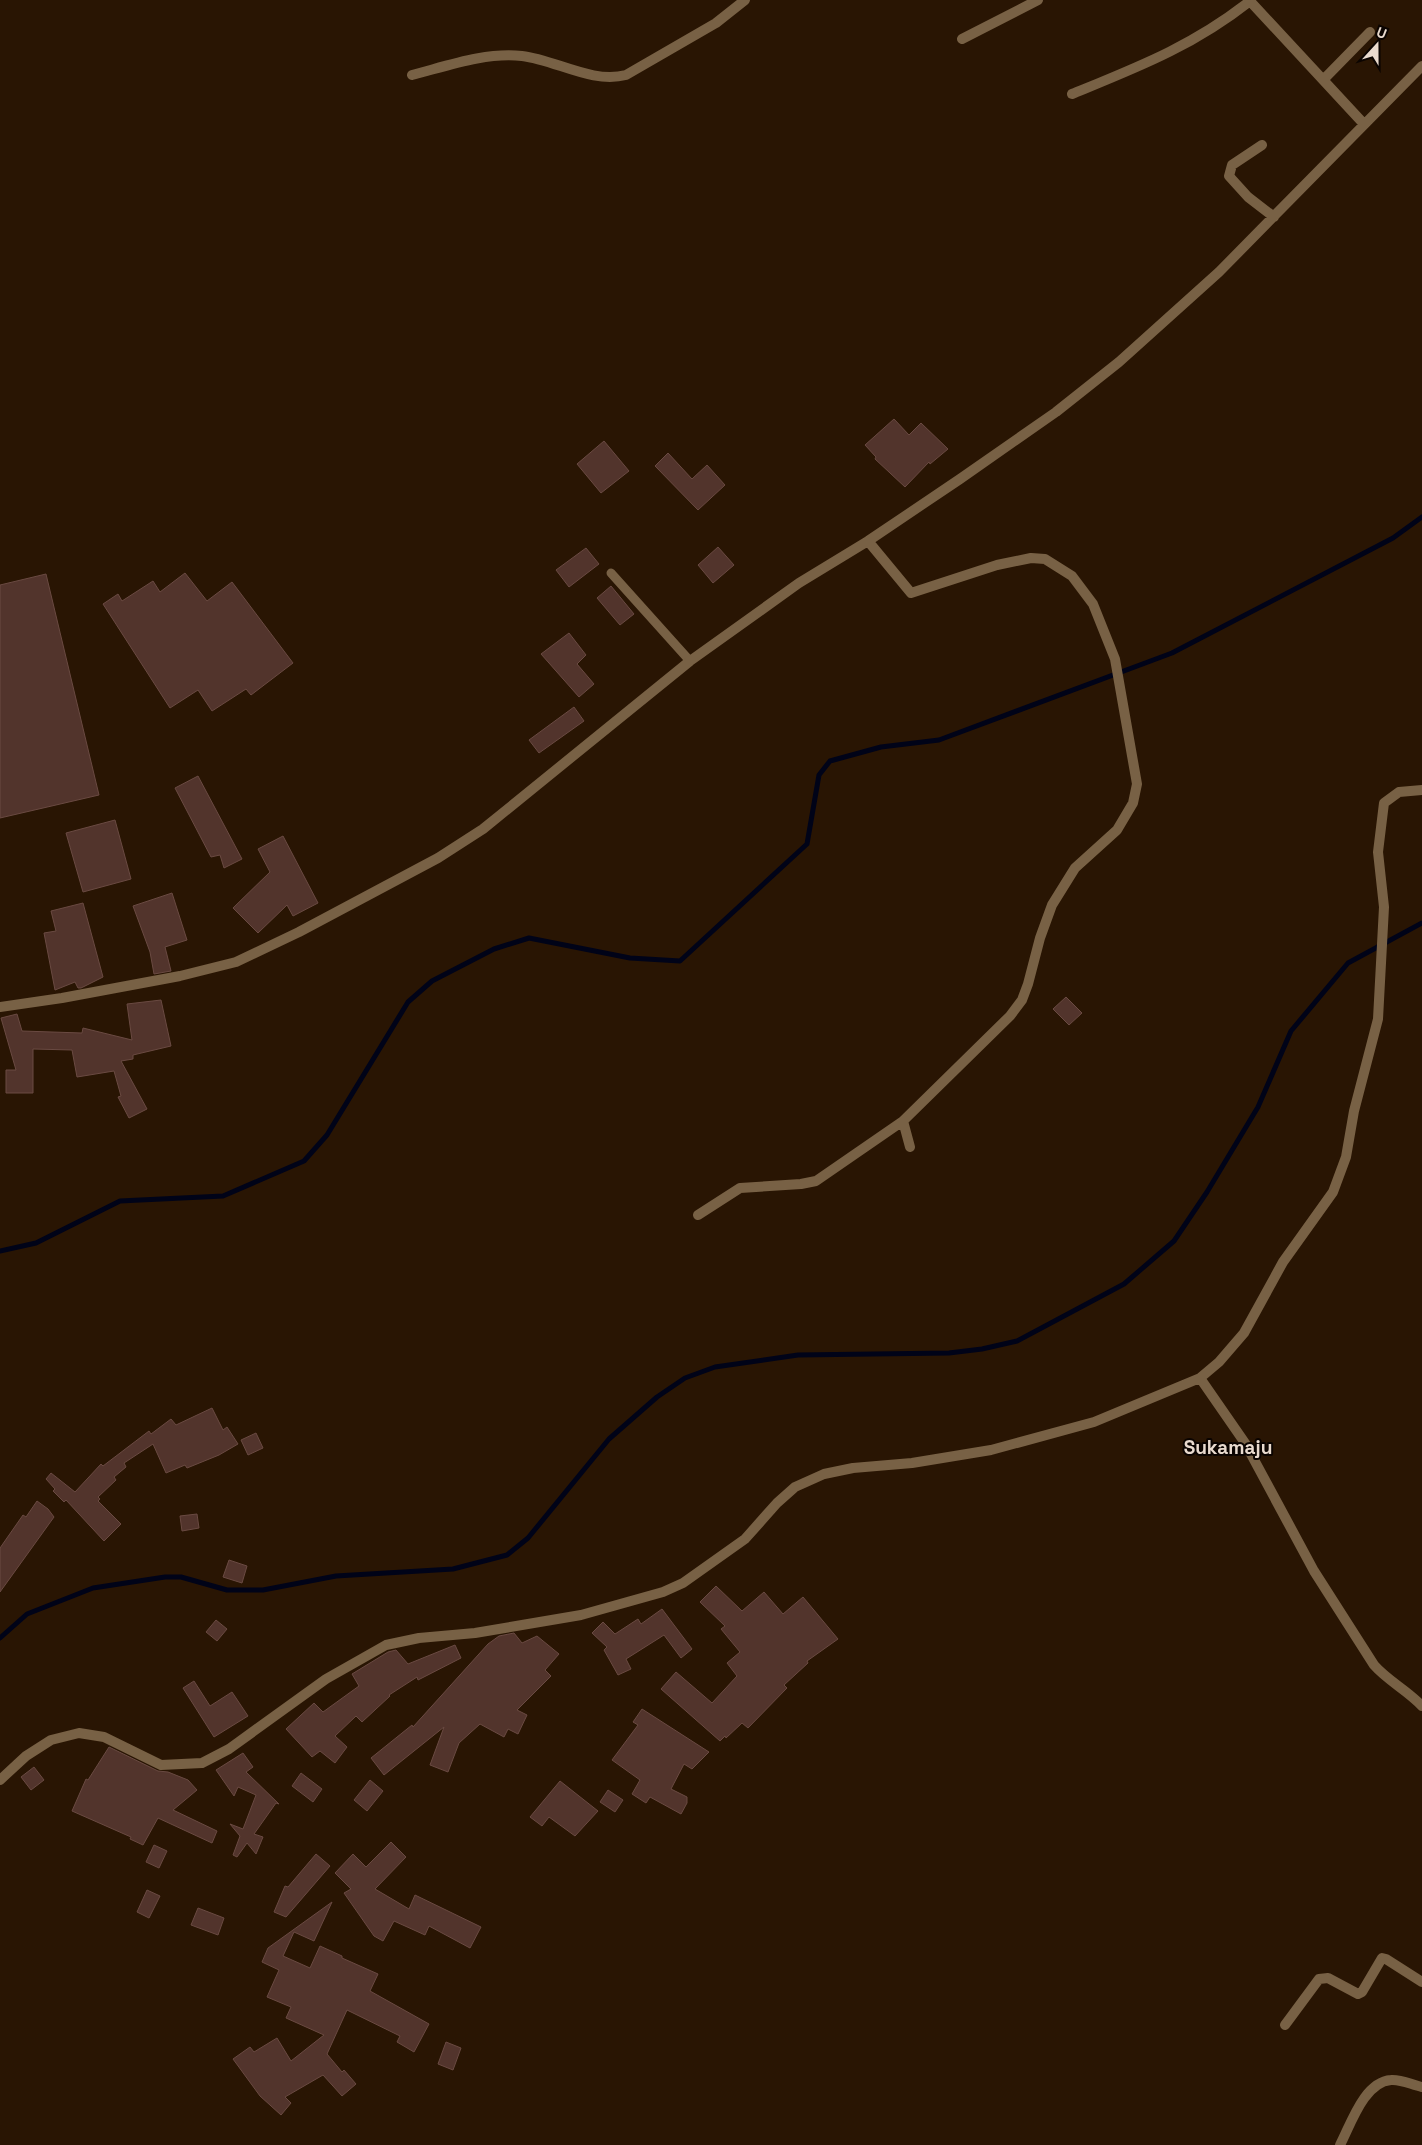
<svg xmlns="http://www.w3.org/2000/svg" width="1422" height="2145" font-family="'Space Grotesk',sans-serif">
<rect width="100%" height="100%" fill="#291503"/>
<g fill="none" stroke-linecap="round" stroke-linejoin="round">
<!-- stream -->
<path stroke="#000318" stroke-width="5" d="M0 1251 36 1243 120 1201 223 1196 304 1161 327 1135 408 1002 432 981 494 949 529 938 630 958 680 961 807 844 819 775 830 761 881 747 939 740 1172 653 1393 538 1422 517
M0 1638 27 1614 93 1588 165 1577H181L227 1590H263L336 1576 453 1569 507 1555 528 1538 609 1439 657 1397 685 1378 715 1367 798 1355 949 1353 982 1349 1017 1341 1124 1284 1174 1241 1207 1192 1258 1107 1291 1031 1348 963 1422 923"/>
</g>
<!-- building -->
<path fill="#52342c" stroke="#6a4a42" d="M894 419 909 435 921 423 948 449 930 464 929 462 905 487 875 459 876 457 865 445Z
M604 441 629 471 601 493 577 464Z
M668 453 692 479 707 465 725 485 698 510 655 466Z
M718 547 734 565 713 583 698 565Z
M586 548 599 564 569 587 556 570Z
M185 573 207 601 232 582 293 663 251 695 246 689 212 711 198 690 170 708 103 604 118 594 122 601 153 581 160 592Z
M46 574 99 795 0 818V585Z
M611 586 634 614 620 625 597 598Z
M569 633 586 655 577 664 594 684 579 697 541 654Z
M574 707 584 721 539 753 529 740Z
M198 776 242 859 224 868 220 855 211 857 175 788Z
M115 820 131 879 83 892 66 833Z
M283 836 318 903 293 916 287 905 258 933 233 908 270 872 258 849Z
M172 893 187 940 165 947 171 971 154 974 150 952 133 906Z
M83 903 103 977 81 988H78L75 982 55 990 44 933 56 931 51 911Z
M1066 997 1082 1013 1069 1025 1053 1009Z
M161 1000 171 1046 133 1055V1059L121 1061 147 1109 129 1118 118 1097 121 1096 114 1071 77 1077 72 1050 33 1049V1093H6V1070H16L1 1018 17 1014 22 1031 82 1033 83 1028 132 1040 127 1004Z
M212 1408 223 1430 227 1427 238 1444 219 1455 187 1468 185 1465 166 1473 153 1444 124 1463 126 1467 114 1477 116 1480 98 1497 100 1499 98 1501 121 1524 104 1541 66 1500 64 1502 53 1491 55 1489 46 1479 51 1473 75 1492 101 1464 103 1466 149 1431 151 1434 171 1419 176 1425Z
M256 1433 263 1448 248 1455 241 1440Z
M37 1501 48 1509 54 1517 0 1592V1548L23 1515 26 1517Z
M197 1514 199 1528 182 1531 180 1516Z
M229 1560 247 1566 242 1583 223 1577Z
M716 1586 742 1611 764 1592 783 1614 803 1597 838 1639 807 1661 808 1663 784 1685 787 1688 748 1728 742 1723 726 1738 725 1736 720 1741 661 1689 676 1672 712 1703 737 1676 727 1663 740 1652 721 1629 725 1626 700 1602Z
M662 1609 692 1649 681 1658 664 1635 626 1659 631 1669 618 1675 604 1650 607 1647 592 1633 603 1622 615 1634 638 1619 641 1624Z
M216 1620 227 1629 217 1641 206 1632Z
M514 1633 522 1643 537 1636 559 1654 545 1670 551 1676 517 1710 527 1715 518 1734 508 1729 504 1737 480 1724 459 1743 448 1772 430 1765 444 1727 384 1775 371 1758 412 1725 413 1727 488 1644 499 1636Z
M455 1645 461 1658 418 1680 417 1677 389 1695 390 1696 362 1722 356 1716 335 1736 347 1747 335 1763 320 1751 312 1757 286 1729 314 1703 323 1712 359 1686 352 1674 388 1652 396 1650 408 1664Z
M194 1681 210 1706 232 1692 248 1716 214 1737 183 1688Z
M642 1709 709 1752 692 1769 684 1764 671 1789 687 1797V1803L681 1814 650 1797 646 1803 632 1794 640 1780 612 1760 638 1725 633 1722Z
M109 1747 158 1771 168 1772 188 1780 197 1790 173 1810 217 1831 212 1843 158 1818 143 1845 130 1839 131 1837 72 1811 86 1779 88 1780Z
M243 1753 253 1767 246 1772 279 1804 276 1803 254 1834 263 1837 256 1854 247 1843 237 1857 233 1855 240 1836 230 1824 243 1829 256 1795 238 1787 234 1796 216 1770Z
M34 1767 44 1780 31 1790 21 1777Z
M301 1773 322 1789 313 1802 292 1786Z
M370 1780 383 1791 367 1811 354 1800Z
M560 1781 598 1811 575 1836 549 1817 542 1826 530 1817Z
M608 1790 623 1800 615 1812 600 1802Z
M391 1842 406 1857 375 1889 409 1909 415 1895 481 1927 470 1948 429 1926 425 1935 394 1921 383 1941 374 1936 344 1893 351 1889 335 1873 353 1854 366 1867Z
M154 1845 167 1851 159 1868 146 1862Z
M316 1854 330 1866 286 1917 274 1912 285 1886 288 1887Z
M147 1890 160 1896 149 1918 137 1912Z
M332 1902 314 1941 294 1932 283 1956 310 1968 320 1946 342 1956V1958L378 1974 370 1991 429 2024 414 2052 397 2042 400 2036 347 2010 327 2054 342 2072 344 2070 356 2084 342 2096 323 2075 285 2097 291 2103 281 2115 260 2096 233 2059 250 2047 254 2052 277 2038 291 2061 324 2035 286 2018 291 2007 267 1997 279 1970 262 1962 268 1948Z
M198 1908 224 1918 218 1935 191 1925Z
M446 2042 461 2048 453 2070 438 2064Z"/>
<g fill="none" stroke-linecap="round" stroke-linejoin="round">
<!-- lane -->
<path stroke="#786145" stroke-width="9" d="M611 573 690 661"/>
<!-- street -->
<path stroke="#786145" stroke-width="10" d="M1249 0 1363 123
M962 39 1038 0
M412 75C447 66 485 52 522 56 556 60 592 84 626 75L716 23 745 0
M1324 79 1370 32
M1072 94C1138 67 1193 46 1250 1
M1262 145 1232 165 1229 176 1248 197 1274 217
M868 541 911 593 997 565 1031 558 1045 559 1072 576 1093 604 1115 659 1137 784 1133 803 1117 830 1075 868 1052 905 1040 938 1028 984 1022 1000 1010 1016 903 1121 910 1147
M0 1007 62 998 180 976 236 962 299 932 438 858 483 829 690 661 799 583 868 541 960 479 1056 412 1119 362 1219 272 1422 66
M698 1215 740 1188 801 1184 816 1181 903 1121
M1200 1378 1245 1443 1314 1571 1374 1665C1388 1681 1407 1690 1422 1706
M0 1780 26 1756 51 1740 79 1733 104 1737 161 1765 202 1763 229 1749 326 1679 386 1645 419 1638 475 1633 581 1615 663 1592 683 1583 745 1539 777 1503 795 1487 824 1474 853 1468 912 1463 991 1450 1094 1422 1200 1378 1219 1362 1244 1333 1283 1262 1333 1192 1346 1157 1354 1111 1378 1019 1384 907 1378 852 1384 803 1399 792 1422 790
M1285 2025 1319 1979 1328 1978 1358 1994 1362 1992 1382 1958 1386 1959 1422 1982
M1340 2145C1351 2124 1364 2082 1391 2080 1401 2079 1412 2085 1422 2087"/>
</g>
<g text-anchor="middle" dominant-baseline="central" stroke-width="4" stroke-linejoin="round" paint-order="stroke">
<!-- quarter labels -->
<g font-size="19" font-weight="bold" fill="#e9dace" stroke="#0b0401">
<text x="1228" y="1447">Sukamaju</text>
</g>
</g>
<!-- north arrow -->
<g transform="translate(1377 45) rotate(21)" stroke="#0b0401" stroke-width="4" paint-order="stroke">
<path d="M0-4L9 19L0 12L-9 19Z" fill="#e9dace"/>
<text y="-8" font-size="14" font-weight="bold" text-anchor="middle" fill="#e9dace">U</text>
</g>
</svg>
